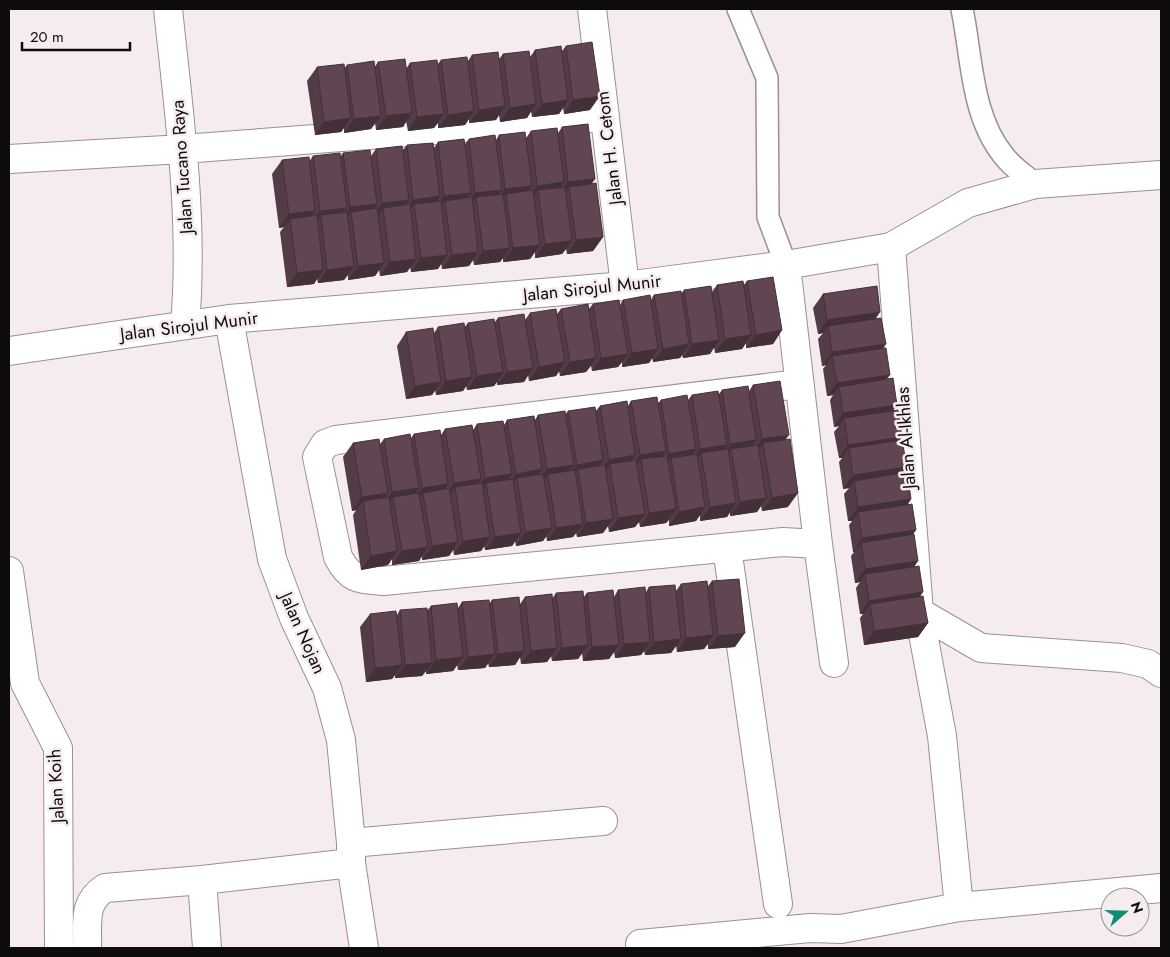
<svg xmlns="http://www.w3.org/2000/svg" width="1170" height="957" font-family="Jost,sans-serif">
<rect width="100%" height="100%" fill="#f5ecf0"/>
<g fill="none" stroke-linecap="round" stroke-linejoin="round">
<!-- service casing -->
<g stroke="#999094" stroke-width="24">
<path id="service" d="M738 9 767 78 768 217 786 265
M962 9C972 57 971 116 1004 156 1012 167 1025 175 1035 184"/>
</g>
<!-- minor casing -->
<g stroke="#999094" stroke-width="30">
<path id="minor" d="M168 9C179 113 194 220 185 325
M592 9 625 286
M9 159 183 149 605 117
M891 247 919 612 981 648 1122 658 1148 664 1161 673
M786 265 818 544 783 542 383 581C359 579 350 580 338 557L317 457 325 444 336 440 799 384
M229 319 272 559 294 618 327 688 341 740 351 843V863L364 948
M9 351 229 319 625 286 786 265 891 247 968 203 1035 184 1161 175
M818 544 834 663
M727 548 778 904
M9 571 25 683 58 748 59 948
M919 612 942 736 959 907
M351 843 603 821
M202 880 207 948
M640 944 810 928 841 929 959 907 1161 888
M87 948C88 923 82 903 105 888L202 880 351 863"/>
</g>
<!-- service -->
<use href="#service" stroke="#fff" stroke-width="21"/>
<!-- minor -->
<use href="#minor" stroke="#fff" stroke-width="28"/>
</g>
<!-- wall -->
<path fill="#533b47" d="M566 46 590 110 564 114 563 108 559 114 532 117 531 111 527 118 500 122 499 115 496 120 469 123V119L465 125 438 128V123L434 128 408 131 406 121 403 127 376 130 375 123 371 129 344 133V128L341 132 315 135 307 81 317 67 344 69 347 65 374 68 378 62 406 69 410 63 437 65 441 60 468 61 472 55 499 59 503 54 530 57 535 50 562 51Z
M562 127 595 179 591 184 603 237 593 251 567 254 566 249 562 254 535 258V252L530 259 503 262V258L500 262 474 265 473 260 469 266 442 269 441 263 438 269 411 272 410 267 407 272 380 276 379 270 375 276 348 280V275L344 280 318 283 317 278 314 284 287 287 280 232 284 227 279 228 272 174 282 160 309 162 313 156 340 157 343 153 371 156 376 149 402 151 407 145 434 148 438 142 465 144 469 139 496 140 499 135 526 138 531 131 558 133Z
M747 281 782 330 773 344 746 348V343L742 349 715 353 714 347 710 354 683 358 682 355 680 358 653 362 652 358 649 363 622 367V362L618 367 592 371 591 366 586 372 560 376 559 371 556 376 529 381 528 375 524 382 497 385V382L494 386 467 390 466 386 463 391 436 395 435 390 432 395 406 399 397 346 406 332 434 333 438 327 464 328 468 323 495 322 498 318 525 320 530 313 557 314 561 309 588 310 593 304 620 305 623 300H651L654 295 681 294 684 290 712 292 717 285 743 286Z
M823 294 876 318 883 348 886 379 893 411 902 437 899 441 907 467 902 473 911 499 908 504 913 535 914 567 920 597 928 623 918 637 864 645 860 618 863 614H860L856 588 860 582 855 583 851 556 854 552H853L849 525 852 521H848L844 494 849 488 843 489 839 462 842 458H839L834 432 839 426 834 427 830 400 833 395 827 396 823 369 826 365 822 366 818 339 823 333 818 334 813 308Z
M753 385 785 440 788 507 762 511 761 506 757 512 730 516V512L727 517 700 521V515L696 521 669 526V520L666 523 640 527 639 522 635 527 609 532 608 526 603 533 577 537 576 533 573 537 547 541 546 536 543 541 516 546 515 541 512 546 485 550 484 546 481 551 454 555 453 550 449 556 422 560V556L419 561 392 565V559L388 565 361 570 353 515 356 510 352 511 343 457 353 443 380 444 384 439 411 438 414 434 441 435 445 429 473 430 477 424 504 425 507 420H535L538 415H565L568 411 595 412 600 406H628L631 401 658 403 661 400H688L692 395 719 394 722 390 749 391Z
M712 581 735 647 708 649V644L704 649 677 652 676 646 671 653 645 655 644 651 641 655 615 658 614 652 609 659 583 661 582 653 578 659 552 661 551 656 547 662 521 664 520 657 515 665 489 667 488 663 485 668 458 670 457 665 453 671 426 674V671L422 676 395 678V675L392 679 366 682 360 627 370 614 397 615 400 610 427 611 431 606 458 608 462 602 490 603 492 600 520 604 525 597 552 599 556 593 583 598 587 593 614 597 618 590 646 592 649 587 676 591 681 584 708 586Z"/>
<!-- shaded-wall -->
<path fill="#443039" d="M600 96 590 110 564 114 573 100Z
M568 100 559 114 532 117 542 104Z
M536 104 527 118 500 122 510 108Z
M505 106 496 120 469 123 479 110Z
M474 111 465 125 438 128 448 115Z
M412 113 403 127 376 130 386 116Z
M444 114 434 128 408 131 417 117Z
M381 116 371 129 344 133 354 119Z
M351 118 341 132 315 135 324 122Z
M595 179 585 192 569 187 564 195 559 196 568 182Z
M564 182 554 196 538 190 532 199H528L537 186Z
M532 186 522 200 506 194 500 202 496 203 505 189Z
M502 190 492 203 476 197 470 206 466 207 475 193Z
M471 193 461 207 445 201 439 209 434 210 444 196Z
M440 196 430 210 414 204 408 213H404L413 200Z
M409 200 399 214 383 208 377 217H373L382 203Z
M377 204 367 217 351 212 345 220 341 221 350 207Z
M347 208 337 221 321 215 314 224 310 225 320 211Z
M315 211 306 224 290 219 284 227 279 228 289 214Z
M603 237 593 251 567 254 576 240Z
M572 241 562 254 535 258 545 244Z
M540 245 530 259 503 262 513 248Z
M510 248 500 262 474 265 483 251Z
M478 252 469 266 442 269 452 255Z
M447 255 438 269 411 272 421 258Z
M416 259 407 272 380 276 390 262Z
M384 263 375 276 348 280 358 266Z
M354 266 344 280 318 283 327 270Z
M323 270 314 284 287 287 297 273Z
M880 312 871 326H828L823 333 818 334 827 320Z
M782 330 773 344 746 348 756 335Z
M751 335 742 349 715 353 725 339Z
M719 340 710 354 683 358 692 344Z
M689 344 680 358 653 362 663 349Z
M886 344 876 358 832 356 826 365 822 366 832 352Z
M658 349 649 363 622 367 632 353Z
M628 354 618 367 592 371 601 358Z
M596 358 586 372 560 376 570 362Z
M565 362 556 376 529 381 539 367Z
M533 368 524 382 497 385 507 372Z
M503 372 494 386 467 390 477 376Z
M890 375 880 388 839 387 833 395 827 396 837 383Z
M472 377 463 391 436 395 446 381Z
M441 382 432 395 406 399 415 386Z
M897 405 888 418H844L839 426 834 427 843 413Z
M789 435 779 448 763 443 757 452 753 453 762 439Z
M902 437 892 450 849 448 842 458H839L848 445Z
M756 440 747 454 731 449 725 457 721 458 730 444Z
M727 445 717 458 701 453 695 462H691L700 449Z
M696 449 686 463 671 458 665 466 660 467 669 454Z
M666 451 657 465 641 459 635 468H630L640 455Z
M635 455 625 469 610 464 604 473H599L609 460Z
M603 460 594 474 578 469 572 478H567L577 465Z
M574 465 564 479 548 474 542 482 537 483 547 469Z
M907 467 897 481H854L849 488 843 489 853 475Z
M542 469 533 483 517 478 511 487 507 488 516 474Z
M512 474 502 488 486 483 481 491 475 492 485 478Z
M481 479 471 492 455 487 449 496H445L454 483Z
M448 484 439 498 423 493 417 501 412 502 422 488Z
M419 488 409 502 393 497 387 505 383 506 392 492Z
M388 493 378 506 363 501 356 510 352 511 362 497Z
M798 493 788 507 762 511 772 498Z
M766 498 757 512 730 516 740 502Z
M911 499 902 513 858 512 852 521H848L858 507Z
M736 503 727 517 700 521 710 507Z
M705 507 696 521 669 526 679 512Z
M676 509 666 523 640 527 649 513Z
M645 514 635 527 609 532 618 518Z
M613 519 603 533 577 537 586 523Z
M583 524 573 537 547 541 556 528Z
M552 528 543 541 516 546 525 532Z
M916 530 907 544 861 543 854 552H853L862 538Z
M521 533 512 546 485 550 495 537Z
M490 537 481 551 454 555 463 541Z
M458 542 449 556 422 560 432 546Z
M428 547 419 561 392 565 402 551Z
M397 551 388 565 361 570 371 556Z
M918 561 909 575 865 574 860 582 855 583 865 569Z
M923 592 914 606 870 604 863 614H860L869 601Z
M928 623 918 637 864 645 874 631Z
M745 633 735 647 708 649 718 636Z
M713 635 704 649 677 652 686 638Z
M681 639 671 653 645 655 654 642Z
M650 642 641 655 615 658 624 644Z
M588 645 578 659 552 661 562 648Z
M619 645 609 659 583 661 592 647Z
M557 648 547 662 521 664 531 651Z
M524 651 515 665 489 667 498 654Z
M495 654 485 668 458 670 468 657Z
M463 657 453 671 426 674 436 660Z
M432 663 422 676 395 678 405 665Z
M402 665 392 679 366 682 375 668Z"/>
<!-- building -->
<path fill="#614552" stroke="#443039" d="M592 42 600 96 573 100 566 46Z
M561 46 568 100 542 104 535 50Z
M529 51 536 104 510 108 503 54Z
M498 52 505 106 479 110 472 55Z
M467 57 474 111 448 115 441 60Z
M405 59 412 113 386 116 378 62Z
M437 60 444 114 417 117 410 63Z
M374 61 381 116 354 119 347 65Z
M344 64 351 118 324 122 317 67Z
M588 124 595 179 568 182 562 127Z
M557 128 564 182 537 186 531 131Z
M525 132 532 186 505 189 499 135Z
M495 135 502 190 475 193 469 139Z
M464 139 471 193 444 196 438 142Z
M433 143 440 196 413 200 407 145Z
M402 146 409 200 382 203 376 149Z
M370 150 377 204 350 207 343 153Z
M340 153 347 208 320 211 313 156Z
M309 157 315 211 289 214 282 160Z
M596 183 603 237 576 240 569 187Z
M565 187 572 241 545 244 538 190Z
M533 190 540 245 513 248 506 194Z
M503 194 510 248 483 251 476 197Z
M472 197 478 252 452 255 445 201Z
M441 201 447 255 421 258 414 204Z
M410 204 416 259 390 262 383 208Z
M377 208 384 263 358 266 351 212Z
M347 212 354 266 327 270 321 215Z
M317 215 323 270 297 273 290 219Z
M773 277 782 330 756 335 747 281Z
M743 281 751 335 725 339 717 285Z
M711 286 719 340 692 344 684 290Z
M877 286 880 312 827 320 823 294Z
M681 291 689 344 663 349 654 295Z
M650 295 658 349 632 353 623 300Z
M619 300 628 354 601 358 593 304Z
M588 304 596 358 570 362 561 309Z
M556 309 565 362 539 367 530 313Z
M524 314 533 368 507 372 498 318Z
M881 318 886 344 832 352 828 326Z
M494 319 503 372 477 376 468 323Z
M464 323 472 377 446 381 438 327Z
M433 328 441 382 415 386 406 332Z
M886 348 890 375 837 383 832 356Z
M893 378 897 405 843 413 839 387Z
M780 381 789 435 762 439 753 385Z
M748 386 756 440 730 444 722 390Z
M718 391 727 445 700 449 692 395Z
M687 395 696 449 669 454 661 400Z
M657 397 666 451 640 455 631 401Z
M627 401 635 455 609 460 600 406Z
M595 407 603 460 577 465 568 411Z
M898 410 902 437 848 445 844 418Z
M565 411 574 465 547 469 538 415Z
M534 416 542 469 516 474 507 420Z
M503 421 512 474 485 478 477 424Z
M472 425 481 479 454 483 445 429Z
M440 430 448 484 422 488 414 434Z
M410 434 419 488 392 492 384 439Z
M379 439 388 493 362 497 353 443Z
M790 439 798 493 772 498 763 443Z
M902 440 907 467 853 475 849 448Z
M758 445 766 498 740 502 731 449Z
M728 449 736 503 710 507 701 453Z
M697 454 705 507 679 512 671 458Z
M667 456 676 509 649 513 641 459Z
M636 460 645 514 618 518 610 464Z
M605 465 613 519 586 523 578 469Z
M575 470 583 524 556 528 548 474Z
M907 472 911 499 858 507 854 481Z
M543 474 552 528 525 532 517 478Z
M513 479 521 533 495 537 486 483Z
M482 483 490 537 463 541 455 487Z
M449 488 458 542 432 546 423 493Z
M419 493 428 547 402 551 393 497Z
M389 497 397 551 371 556 363 501Z
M912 504 916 530 862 538 858 512Z
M914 534 918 561 865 569 861 543Z
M919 566 923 592 869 601 865 574Z
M739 579 745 633 718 636 712 581Z
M707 581 713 635 686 638 681 584Z
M675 585 681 639 654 642 649 587Z
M645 587 650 642 624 644 618 590Z
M613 590 619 645 592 647 587 593Z
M583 591 588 645 562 648 556 593Z
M552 594 557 648 531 651 525 597Z
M923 596 928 623 874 631 870 604Z
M519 597 524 651 498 654 492 600Z
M489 600 495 654 468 657 462 602Z
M457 603 463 657 436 660 431 606Z
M427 608 432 663 405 665 400 610Z
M396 611 402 665 375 668 370 614Z"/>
<g text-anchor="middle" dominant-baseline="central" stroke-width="5" stroke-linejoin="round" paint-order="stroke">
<!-- street labels -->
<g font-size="18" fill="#0e0b0c" stroke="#f5ecf0">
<text transform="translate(609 148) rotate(-97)">Jalan H. Cetom</text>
<text transform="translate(182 167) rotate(-94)">Jalan Tucano Raya</text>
<text transform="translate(592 288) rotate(-6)">Jalan Sirojul Munir</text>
<text transform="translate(189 326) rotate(-7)">Jalan Sirojul Munir</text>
<text transform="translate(906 438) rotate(-94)">Jalan Al-Ikhlas</text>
<text transform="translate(303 633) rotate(66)">Jalan Nojan</text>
<text transform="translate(56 786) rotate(-93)">Jalan Koih</text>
</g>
</g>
<!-- border -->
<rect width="1170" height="957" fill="none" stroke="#0e0b0c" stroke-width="20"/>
<!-- north arrow -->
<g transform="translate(1125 912) rotate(70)"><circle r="24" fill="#f5ecf0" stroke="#999295"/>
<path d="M0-4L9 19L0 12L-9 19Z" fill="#0d8d73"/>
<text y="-8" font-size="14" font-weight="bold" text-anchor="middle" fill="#0e0b0c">N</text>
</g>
<!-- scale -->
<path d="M22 42v8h108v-8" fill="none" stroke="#0e0b0c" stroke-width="2.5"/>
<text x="30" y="42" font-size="15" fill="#0e0b0c" stroke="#f5ecf0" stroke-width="4" paint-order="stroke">20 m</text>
</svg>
